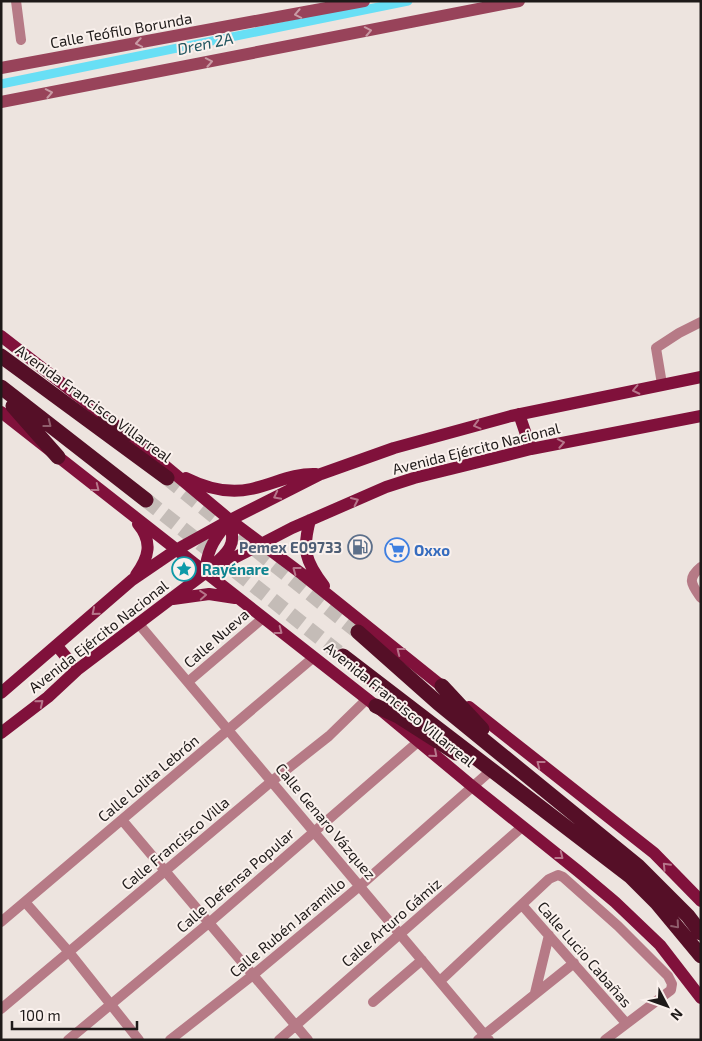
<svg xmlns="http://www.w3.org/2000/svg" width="702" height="1041" font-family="'Exo 2',sans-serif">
<rect width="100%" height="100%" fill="#ede4df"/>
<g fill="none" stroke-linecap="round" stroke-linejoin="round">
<!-- canal -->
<path stroke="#68dff5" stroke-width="9" d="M1 84 408 1"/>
<!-- highway-tunnel -->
<path stroke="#c4bcb7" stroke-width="15" stroke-dasharray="15 8" stroke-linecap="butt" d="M167 478 358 632
M146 500 343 656"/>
<!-- street -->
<path stroke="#b67a86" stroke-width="10" d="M16 1 21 40
M662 384 656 348 679 333 701 322
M701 567C686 579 692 585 701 598
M138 623 489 1040
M189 681 263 618
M122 820 308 1040
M25 902 69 952 139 1040
M522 905 626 1023
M1 922 314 657
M440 981 549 879 558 875 563 877 618 926 668 976 672 984 671 990 605 1040
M535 993 549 935
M373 1002 422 960
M1 1009 272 781 329 736 367 699
M68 1040 210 922 419 741
M170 1040 253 975 361 885 487 774
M279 1040 522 827
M478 1040 574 963"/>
<!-- secondary -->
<path stroke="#98435a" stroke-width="12" d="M1 68 364 1
M1 102 519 1"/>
<!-- primary -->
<path stroke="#80113b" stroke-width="12" d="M1 336 127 434 230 520 302 574 449 692
M1 412 376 706 472 786 578 871 615 902 660 945 701 998
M519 414 531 449
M186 478C206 488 229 494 251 489 274 484 293 473 316 474
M310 520C302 550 305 561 324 586
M218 561C234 547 234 540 230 520
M205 573C207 552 212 542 225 526
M136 575C149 557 153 542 138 524
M173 599 209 594 235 598
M57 646 77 670
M1 693 132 580 176 550 230 520 321 474 394 448 511 416 701 377
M469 707 654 853 701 901
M1 733 48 697 77 670 205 573 292 528 386 487 414 478 531 449 701 416"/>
<!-- highway -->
<path stroke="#550f27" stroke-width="15" d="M1 356 167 478
M1 387 146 500
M13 406 58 457
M103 422 127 434
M358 632 438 703 638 866 688 916 701 933
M343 656 630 876 657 903 701 956
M442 686 482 729
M376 706 398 716 456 753"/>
</g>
<!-- one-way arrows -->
<defs><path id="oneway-chevron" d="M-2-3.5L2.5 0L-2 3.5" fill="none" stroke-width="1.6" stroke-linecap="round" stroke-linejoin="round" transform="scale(1.25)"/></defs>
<g stroke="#c99aa4">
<use href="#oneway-chevron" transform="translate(298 14) rotate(169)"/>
<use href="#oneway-chevron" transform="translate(368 31) rotate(-11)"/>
<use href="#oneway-chevron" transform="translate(139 43) rotate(170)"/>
<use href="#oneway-chevron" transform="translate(209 62) rotate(-11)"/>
<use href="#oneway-chevron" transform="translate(49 93) rotate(-11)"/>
</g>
<g stroke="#b7768b">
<use href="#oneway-chevron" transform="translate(636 390) rotate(168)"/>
<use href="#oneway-chevron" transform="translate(477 425) rotate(165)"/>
<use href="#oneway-chevron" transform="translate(561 443) rotate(-11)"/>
<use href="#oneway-chevron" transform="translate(96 488) rotate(38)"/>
<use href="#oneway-chevron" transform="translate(277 496) rotate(153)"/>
<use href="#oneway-chevron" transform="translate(355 501) rotate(-25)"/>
<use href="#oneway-chevron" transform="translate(296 570) rotate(-143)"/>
<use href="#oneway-chevron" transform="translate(203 595) rotate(-4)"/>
<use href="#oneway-chevron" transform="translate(95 612) rotate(140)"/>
<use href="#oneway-chevron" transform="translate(279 631) rotate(37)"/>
<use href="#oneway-chevron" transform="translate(400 651) rotate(-142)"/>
<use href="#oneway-chevron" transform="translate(40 703) rotate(-39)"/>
<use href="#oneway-chevron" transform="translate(434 754) rotate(41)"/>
<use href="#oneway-chevron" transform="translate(540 764) rotate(-142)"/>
<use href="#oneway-chevron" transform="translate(560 856) rotate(38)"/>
<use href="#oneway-chevron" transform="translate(666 866) rotate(-134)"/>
</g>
<g stroke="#8f5e6c">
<use href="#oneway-chevron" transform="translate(48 424) rotate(38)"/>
<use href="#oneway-chevron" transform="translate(676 925) rotate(49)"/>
</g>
<!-- icons -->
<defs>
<g id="fuel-ring" transform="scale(1.25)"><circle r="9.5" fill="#faf1ed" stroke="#5c6f8a" stroke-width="1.5"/><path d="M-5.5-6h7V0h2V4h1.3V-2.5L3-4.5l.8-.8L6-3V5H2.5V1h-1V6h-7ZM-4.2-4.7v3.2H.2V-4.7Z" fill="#5c6f8a"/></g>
<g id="supermarket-ring" transform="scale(1.25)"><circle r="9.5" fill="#faf1ed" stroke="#3f7fe0" stroke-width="1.5"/><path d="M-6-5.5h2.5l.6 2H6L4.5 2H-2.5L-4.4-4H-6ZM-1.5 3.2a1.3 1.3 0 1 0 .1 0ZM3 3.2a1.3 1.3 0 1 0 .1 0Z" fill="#3f7fe0"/></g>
<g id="sight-ring" transform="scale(1.25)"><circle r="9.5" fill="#faf1ed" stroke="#0f9aa8" stroke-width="1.5"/><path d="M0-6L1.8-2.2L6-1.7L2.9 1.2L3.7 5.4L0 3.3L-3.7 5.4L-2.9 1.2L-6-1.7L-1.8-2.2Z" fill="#0f9aa8"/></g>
</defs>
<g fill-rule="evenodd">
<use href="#fuel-ring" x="360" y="547"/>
<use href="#supermarket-ring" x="397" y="550"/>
<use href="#sight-ring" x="184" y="569"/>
</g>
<g text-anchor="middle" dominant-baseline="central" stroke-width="4" stroke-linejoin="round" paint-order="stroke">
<!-- street labels -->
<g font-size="15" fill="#1e1a19" stroke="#faf1ed">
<text transform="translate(121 30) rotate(-10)">Calle Teófilo Borunda</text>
<text transform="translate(94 403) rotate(36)">Avenida Francisco Villarreal</text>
<text transform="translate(476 448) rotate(-14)">Avenida Ejército Nacional</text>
<text transform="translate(98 636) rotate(-38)">Avenida Ejército Nacional</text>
<text transform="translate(216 638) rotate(-41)">Calle Nueva</text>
<text transform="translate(400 704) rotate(39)">Avenida Francisco Villarreal</text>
<text transform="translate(148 778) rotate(-40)">Calle Lolita Lebrón</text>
<text transform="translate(326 821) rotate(50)">Calle Genaro Vázquez</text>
<text transform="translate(175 843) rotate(-40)">Calle Francisco Villa</text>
<text transform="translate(235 880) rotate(-41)">Calle Defensa Popular</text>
<text transform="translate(391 922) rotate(-41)">Calle Arturo Gámiz</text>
<text transform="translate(287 927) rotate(-40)">Calle Rubén Jaramillo</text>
<text transform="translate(585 954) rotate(49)">Calle Lucio Cabañas</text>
</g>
<!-- service labels -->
<g font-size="15" font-weight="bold" fill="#4e5e75" stroke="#faf1ed" text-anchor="end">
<text x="342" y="547">Pemex E09733</text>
</g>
<!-- shop labels -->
<g font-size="15" font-weight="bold" fill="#366cbe" stroke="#faf1ed" text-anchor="start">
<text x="414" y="550">Oxxo</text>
</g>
<!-- culture labels -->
<g font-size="15" font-weight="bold" fill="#0d838f" stroke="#faf1ed" text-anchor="start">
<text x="202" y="569">Rayénare</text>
</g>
<!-- water labels -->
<g font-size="16" font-style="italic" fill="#255861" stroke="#faf1ed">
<text transform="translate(205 43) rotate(-12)">Dren 2A</text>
</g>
</g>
<!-- border -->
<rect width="702" height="1041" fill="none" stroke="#1e1a19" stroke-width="5"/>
<!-- north arrow -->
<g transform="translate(667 1006) rotate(131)" stroke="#faf1ed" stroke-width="4" paint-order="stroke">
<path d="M0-4L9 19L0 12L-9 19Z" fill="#1e1a19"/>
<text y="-8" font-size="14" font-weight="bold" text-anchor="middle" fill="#1e1a19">N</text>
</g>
<!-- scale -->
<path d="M12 1021v8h125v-8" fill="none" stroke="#1e1a19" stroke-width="2.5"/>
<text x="20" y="1021" font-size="15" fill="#1e1a19" stroke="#faf1ed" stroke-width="4" paint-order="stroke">100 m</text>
</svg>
